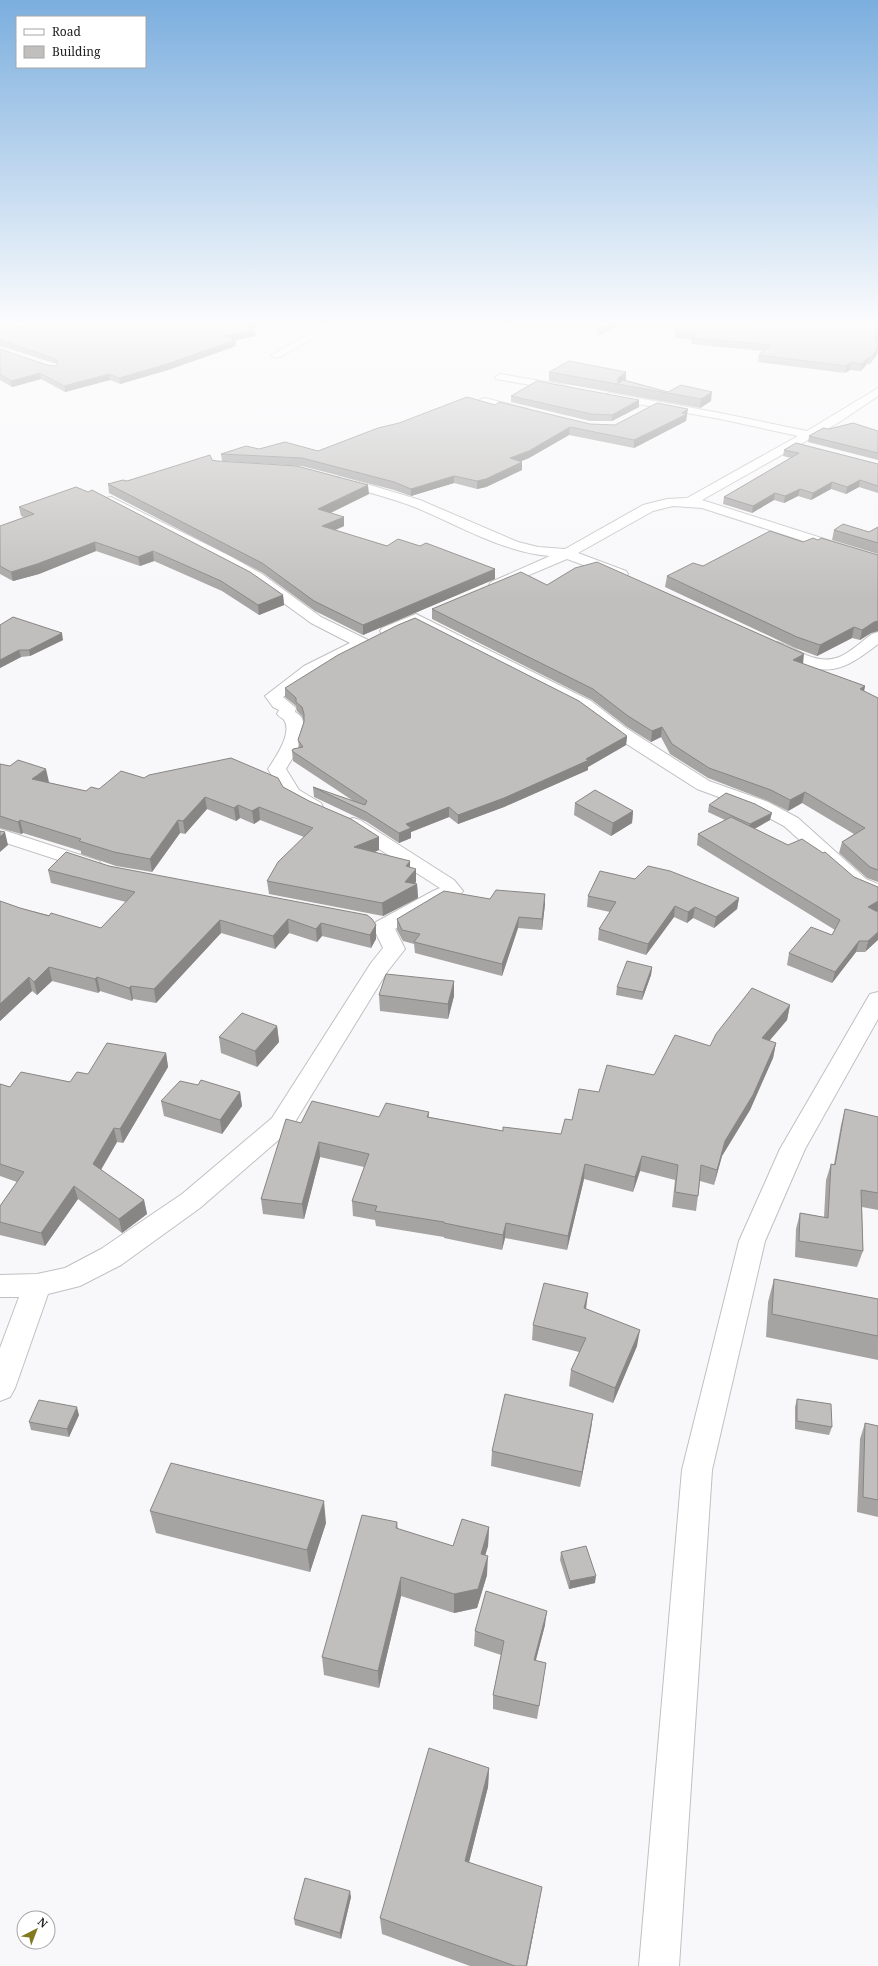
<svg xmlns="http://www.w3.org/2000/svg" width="878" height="1966" font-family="'Noto Serif',serif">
<rect width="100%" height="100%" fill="#f8f8fa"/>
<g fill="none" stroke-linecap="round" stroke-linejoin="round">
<!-- minor casing -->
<g stroke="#c0c0c3" stroke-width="2">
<path id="minor" d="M326 324H339L280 357 276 358 271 355Z
M500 374 564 385 570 388 564 391 496 379 495 377Z
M878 388V396L838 423 702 500 878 556V565L702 508 673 506 653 511 578 553 626 571 628 574 626 577H616L567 559 496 589 491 588 489 585 491 582 550 556C501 552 457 524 412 506 387 497 361 490 335 483L334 480 340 476 420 500 518 542 538 547 565 549 643 505 667 499 687 498 798 436 720 419 610 399 606 398 604 396 606 394 610 393 720 413 807 431Z
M485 398 528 409 530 411 524 414 481 403 479 401 481 399Z
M111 497 230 556 262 574 321 617 368 640 370 643 365 648 316 672 283 697 296 708 295 712C316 722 293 757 286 769L299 790 321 803 323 807 321 811C295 817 279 787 268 769 275 758 293 733 284 720 283 718 279 717 277 714L279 710 273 707 265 696 304 666 350 643 311 623 252 580 106 504 104 501 106 498Z
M416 614 591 701 626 728 709 781 768 802 798 818 866 879 878 884V898L852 887 784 826 754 810 697 789 614 736 579 709 416 625 394 634H382L380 631 382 628Z
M878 632V644C833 680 820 674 771 650L769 647 771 644 777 642C787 645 796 650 806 655 837 668 849 651 872 634Z
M353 818 360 820 454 880 463 891 460 895 447 899 395 929 405 949 387 972 290 1130 200 1208 121 1265 80 1286 48 1294 15 1388 10 1397 0 1401V1348L19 1297H0V1275L37 1274 65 1268 101 1249 182 1194 272 1118 371 963 383 948 373 927 376 922 433 891 440 888 346 828 343 824 346 820Z
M0 829 99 861 102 865 99 869 92 871 0 841Z
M878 992V1019L805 1149 765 1241 712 1470 679 1966H639L682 1470 739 1241 780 1149 867 999 870 994Z"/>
</g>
<!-- minor -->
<use href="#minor" fill="#fff" fill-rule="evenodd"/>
</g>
<!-- wall -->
<path fill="#a6a4a3" d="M37 324H270L251 329 256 336 235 340 236 346 168 370 120 384 110 380 65 392 41 379 12 387 0 380V349L47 365 56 366 57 364 0 346V330Z
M878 327V342H877L878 347 877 354 870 364H867L861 371 850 370 845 373 758 362 759 355 763 351 691 344 692 340 675 338V331Z
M549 372H626V380L668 392 711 401 700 408 549 381Z
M511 396 639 400V407L612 421H590L511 402Z
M495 405 590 424 615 425 688 416H687L686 421 634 448 569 435 529 458 520 462 522 470 486 487 477 489 454 483 411 496 394 490 302 466 222 461 221 454 259 449 318 451Z
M829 429 878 431V460L808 442 809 436Z
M784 450 878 464V493L859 487 846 494 831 489 811 500 798 496 784 503 774 500 752 513 723 504 724 497 791 458 783 456Z
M212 460 369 494 331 513 344 517V526L335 530 387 546 495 569V579L363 635 315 611 263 573 109 493 108 484 127 481Z
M19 507 283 595 284 605 259 615 222 591 154 561 140 566 96 551 39 574 13 581 0 574V526L24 517 21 516Z
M878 527V554L832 540 834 530 869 532Z
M818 540 878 555V631L871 633 860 640 852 638 817 656 795 648 665 587 667 576 703 566 803 542Z
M547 585 803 664 865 686 864 691 878 698V882L867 878 839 853 842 842 854 834 802 803 788 811 768 801 708 778 670 754 661 737 651 742 627 727 592 700 432 619V609Z
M0 625 63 640 30 656 21 657 0 668Z
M285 688 627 736 626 745 588 767V770L504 807 458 824 449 817 411 832V838L399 843 367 822 314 797 313 787 355 802 293 761 292 751 299 748 298 740 304 721 302 716 297 711 296 706 285 697Z
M0 764 49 782H47L86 791 99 789 144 778 283 787 309 801 379 837V850L375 852 410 867 416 882 414 884H417L418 898 383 916 269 894 267 881 304 837 260 820 254 824 240 818 236 821 207 809 185 834 180 833 152 872 116 866 81 854V851L23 833 21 834 0 828Z
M575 803 633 811 632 823 611 836 574 815Z
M709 805 770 820 754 829 854 877 878 911H877L865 952H856L832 983 787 965 789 953 832 935 835 930 697 845 698 834 725 820 708 812Z
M109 866 376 925V939L371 948 322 936 317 942 289 933 275 949 221 933 156 1003 133 999 132 1001 100 991 98 993 52 981 37 995 32 991 0 1021V901L20 908 101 928 126 902 51 883 48 870Z
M635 879 739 898 737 909 714 928 693 918 687 923 674 917 646 955 598 940 599 929 610 912 587 907 588 896Z
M490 899 545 904 542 930 518 928 502 976 415 953 414 944 403 941 397 930V919Z
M652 967 651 975 642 1000 616 995 617 987Z
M379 995 454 996 448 1019 380 1011Z
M790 1005 787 1020 769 1041 776 1043 773 1058 750 1110 722 1156 714 1185 700 1181 696 1211 672 1207 675 1180 640 1171 633 1192 584 1179 567 1250 505 1238 502 1250 444 1238V1237L376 1226 375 1220 353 1216 352 1201 364 1167 320 1157 304 1219 263 1214 261 1199 301 1123 379 1117 429 1112V1117L503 1131 561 1134 572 1120 599 1092 654 1075Z
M277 1026 279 1042 257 1067 221 1053 219 1037Z
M166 1053 168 1067 123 1143 117 1142 101 1170 144 1200 147 1214 122 1233 78 1199 45 1246 0 1235V1206L17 1182 0 1176V1084L10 1087 70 1082 88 1074Z
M198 1085 240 1092 242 1106 222 1134 164 1116 161 1101Z
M845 1109 878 1117V1210L862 1207 863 1251 857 1267 795 1257 796 1229 800 1213 824 1217 826 1180 831 1164H834L841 1125Z
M774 1279 878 1299V1360L766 1337 768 1302Z
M586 1309 637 1346 613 1403 569 1386 571 1370 579 1352 532 1340 533 1325Z
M797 1399 832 1427 829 1435 795 1429V1407Z
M593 1414 591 1429 580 1487 491 1466 492 1451Z
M79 1415 69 1437 31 1430 29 1422Z
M865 1423 878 1426V1517L857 1512 860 1439Z
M150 1511 326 1523 310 1572 156 1533Z
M397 1522 398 1529 453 1546 489 1527 488 1546 485 1555 487 1575 477 1608 454 1613 401 1596 379 1688 324 1675 322 1657Z
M561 1552 595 1583 569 1589 560 1560Z
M545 1625 536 1660 544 1677 537 1719 493 1709V1695L501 1655 474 1646 475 1631Z
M489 1768 488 1787 469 1862 539 1904 527 1966H470L382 1934 380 1918Z
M351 1897 341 1939 295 1925 294 1919Z"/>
<!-- shaded-wall -->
<path fill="#878684" d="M0 324H13L0 326Z
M247 324H270L241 331V326Z
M609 324H624L598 336V329Z
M255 330 256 336 235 340 236 346 168 370 120 384 119 378 225 336Z
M878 347 877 354 870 364 872 357Z
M869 357 867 364 861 371 862 364Z
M851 362 850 370 845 373 846 366Z
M626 372V381L617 384 618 378Z
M40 373 41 379 12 387 11 381Z
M109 374 110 380 65 392 64 386Z
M712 392 711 401 700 408 701 399Z
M639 400V407L612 421V415Z
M688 409 686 421 634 448V440Z
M570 427 569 435 529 458 510 465V458Z
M522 462V470L486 487 477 489V481Z
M454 476V483L411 496V489Z
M860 480 859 487 846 494 847 487Z
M832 482 831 489 811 500 813 493Z
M368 485 369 494 319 518 318 509Z
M800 489 798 496 784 503 785 496Z
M775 493 774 500 752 513 753 506Z
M344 517V526L322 536V526Z
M95 542 96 551 39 574 13 581 11 572Z
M153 551 154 561 140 566 138 557Z
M495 569V579L363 635V625Z
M283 595 284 605 259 615 258 605Z
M878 621V631L871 633 860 640 862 630 874 622Z
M854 627 852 638 817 656 820 645Z
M62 633 63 640 30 656 29 650Z
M19 650 21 657 0 668V660Z
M804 654 803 664 793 660Z
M865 686 863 696 860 689Z
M662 727 661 737 651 742 652 731Z
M627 736 626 745 588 767V770L504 807 458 824V815L586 759Z
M46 769 49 782 35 792 32 779Z
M805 792 802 803 788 811 790 800Z
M205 797 207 809 185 834 183 821Z
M238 805 240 818 236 821 234 808Z
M259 807 260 820 254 824 252 811Z
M449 807V817L411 832V838L399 843V833L406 824Z
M633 811 632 823 611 836 613 823Z
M772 813 770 820 749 832 750 824Z
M20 820 23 833 21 834 18 822Z
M178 820 180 833 152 872 150 859Z
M5 832 8 845 0 852V837Z
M379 837V850L355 860 354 847Z
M410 861V874L406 866Z
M416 869V882L412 887 417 884 418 898 383 916 382 903 405 882Z
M545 894V904L542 930V919Z
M739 898 737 909 714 928 716 917Z
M878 901V911L865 919 868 907Z
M675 906 674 917 646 955 648 944Z
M695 907 693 918 687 923 688 912Z
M519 917 518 928 502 976V964Z
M288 919 289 933 275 949 273 936Z
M220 920 221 933 156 1003 154 989Z
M321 923 322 936 317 942 316 929Z
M376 925V939L371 948 370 935Z
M878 932V940L865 952 868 941Z
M859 941 856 952 832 983 835 972Z
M49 967 52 981 37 995 34 982Z
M652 967 651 975 642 1000 643 992Z
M29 977 32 991 0 1021V1004Z
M97 977 100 991 98 993 95 979Z
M454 981V996L448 1019V1004Z
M131 986 133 999 132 1001 129 988Z
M790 1005 787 1020 759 1053 762 1038Z
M277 1026 279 1042 257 1067 255 1051Z
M776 1043 773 1058 750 1110 722 1156 714 1185 717 1170 725 1141Z
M166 1053 168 1067 123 1143 120 1129Z
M240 1092 242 1106 222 1134 220 1120Z
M114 1128 117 1142 96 1178 93 1164Z
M319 1142 320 1157 304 1219 302 1204Z
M642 1156 640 1171 633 1192 635 1177Z
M585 1164 584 1179 567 1250 568 1236Z
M74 1186 78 1199 45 1246 41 1233Z
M144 1200 147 1214 122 1233 119 1219Z
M506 1223 505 1238 502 1250 503 1235Z
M588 1293 586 1309 584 1308Z
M640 1330 637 1346 613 1403 615 1388Z
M77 1407 79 1415 69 1437 67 1429Z
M593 1414 591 1429 580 1487 582 1472Z
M324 1501 326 1523 310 1572 307 1550Z
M489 1527 488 1546 480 1573 481 1554Z
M488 1556 487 1575 477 1608 454 1613V1594Z
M596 1576 595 1583 569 1589 570 1581Z
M401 1577V1596L379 1688 378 1671Z
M547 1611 545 1625 532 1674 534 1660Z
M489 1768 488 1787 465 1878V1861Z
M542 1887 539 1904 527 1966H526Z
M350 1891 351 1897 341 1939 340 1933Z"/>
<!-- building -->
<path fill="#c1bfbd" stroke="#878684" d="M37 324H247L241 326 255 330 225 336 235 340 167 364 119 378 109 374 64 386 40 373 11 381 0 374V349L47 365 56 366 58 363 56 359 0 340V330Z
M599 324H609L598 329Z
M683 324H861L878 327V336L874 335 878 347 872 357H869L862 364 851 362 846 366 759 355 771 345 692 338 696 334 675 331Z
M569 361 626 372 618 378V384L623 380 668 392 681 385 712 392 701 399 549 372Z
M537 381 639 400 612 415 591 414 511 396Z
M467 397 495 405 499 402 590 424 615 425 657 403 688 409 682 413 687 414 634 440 570 427 529 451 510 458 522 462 486 479 477 481 454 476 411 489 394 482 302 458 221 454 246 446 259 449 285 442 318 451 378 428 399 423Z
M853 423 878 431V453L809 436 823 428 829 429Z
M796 443 878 464V486L860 480 847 487 832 482 813 493 800 489 785 496 775 493 753 506 724 497 799 453 784 450Z
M210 455 212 460 217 461 297 466 368 485 318 509 344 517 322 526 387 546 398 539 420 546 426 543 495 569 363 625 314 601 262 563 108 484 123 480 127 481Z
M76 487 88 492 92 490 250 572 283 595 258 605 221 581 153 551 138 557 95 542 37 564 11 572 0 566V526L34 514 19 507Z
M843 524 869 532 878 527V543L834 530Z
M770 531 803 542 813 538 818 540 821 538 878 555V621L874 622 862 630 854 627 820 645 797 637 667 576 693 563 703 566Z
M597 562 804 654 793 660 865 686 860 689 878 698V870L870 867 842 842 865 828 805 792 790 800 771 790 709 768 672 744 662 727 652 731 628 716 593 689 432 609 521 572 547 585 575 568Z
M13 617 62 633 29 650H19L0 660V625Z
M415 618 579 701 627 736 586 759 589 760 504 798 458 815 449 807 406 824 411 828 399 833 366 812 313 787 365 805 367 801 292 751 293 749 303 747 298 740 304 722V714L302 707 296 702V698L285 688 338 655 398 625Z
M231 758 278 778 283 787 309 801 351 819 379 837 354 847 410 861 406 866 416 869 405 882 417 884 382 903 267 881 278 862 313 828 259 807 252 811 238 805 234 808 205 797 183 821 178 820 150 859 114 852 79 841 81 839 20 820 18 822 0 816V764L10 766 18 760 46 769 32 779 86 791 91 787 99 789 121 771 144 778 149 775Z
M595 790 633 811 613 823 575 803Z
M726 793 755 804 772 813 750 824 709 805Z
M731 817 788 845 802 839 823 853 825 852 854 877 878 887V901L868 907 878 912V932L868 941H859L835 972 789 953 811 927 832 935 840 920 698 834Z
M0 831 5 832 0 837Z
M66 852 109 866 367 915 372 919 376 925 370 935 321 923 316 929 288 919 273 936 220 920 154 989 131 986 129 988 97 977 95 979 49 967 34 982 29 977 0 1004V901L20 908 49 916 51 913 101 928 135 892 48 870Z
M648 866 670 871 739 898 716 917 695 907 688 912 675 906 648 944 599 929 616 902 588 896 600 871 635 879Z
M496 890 545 894 542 919 519 917 502 964 414 942 420 934 402 930 397 919 444 891 490 899Z
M627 961 652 967 643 992 617 987Z
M386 974 454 981 448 1004 379 995Z
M752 988 790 1005 762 1038 776 1043 753 1095 725 1141 717 1170 701 1165 698 1196 675 1192 678 1165 642 1156 635 1177 585 1164 568 1236 506 1223 503 1235 444 1223V1222L375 1211 377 1206 352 1201 369 1154 319 1142 302 1204 261 1199 286 1119 301 1123 312 1101 379 1117 386 1103 429 1112 427 1117 503 1131V1127L561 1134 565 1119 572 1120 579 1089 599 1092 607 1065 654 1075 675 1035 710 1046 716 1034Z
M242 1013 277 1026 255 1051 219 1037Z
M107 1043 166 1053 120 1129 114 1128 93 1164 144 1200 119 1219 74 1186 41 1233 0 1222V1206L24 1172 0 1164V1084L10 1087 21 1072 70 1082 77 1072 88 1074Z
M201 1080 240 1092 220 1120 161 1101 180 1081 198 1085Z
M845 1109 878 1117V1193L861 1190 863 1251 799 1241 800 1213 828 1218 831 1164 835 1165Z
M774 1279 878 1299V1336L772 1314Z
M544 1283 588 1293 584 1308 640 1330 615 1388 571 1370 586 1338 533 1325Z
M505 1394 593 1414 582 1472 492 1451Z
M797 1399 831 1404 832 1427 797 1421Z
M39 1400 77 1407 67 1429 29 1422Z
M865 1423 878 1426V1500L863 1497Z
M171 1463 324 1501 307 1550 150 1511Z
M362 1515 397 1522 396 1528 453 1546 462 1519 489 1527 481 1554 488 1556 478 1589 454 1594 401 1577 378 1671 322 1657Z
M586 1546 596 1576 570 1581 561 1552Z
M486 1591 547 1611 534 1660 546 1663 539 1706 493 1695 504 1641 475 1631Z
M429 1748 489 1768 465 1861 542 1887 526 1966H515L380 1918Z
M305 1878 350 1891 340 1933 294 1919Z"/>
<!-- sky -->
<linearGradient id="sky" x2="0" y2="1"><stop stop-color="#7baede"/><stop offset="0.54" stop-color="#fcfcfd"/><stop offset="1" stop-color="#fcfcfd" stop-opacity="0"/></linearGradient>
<rect width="878" height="600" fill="url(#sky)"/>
<!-- legend -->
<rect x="16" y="16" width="130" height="52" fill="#ffffff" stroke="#a6a6a6"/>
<rect x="24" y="29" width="20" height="6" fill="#ffffff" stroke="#a6a6a6"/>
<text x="52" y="36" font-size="12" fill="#202021">Road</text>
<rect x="24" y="46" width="20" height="12" fill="#c1bfbd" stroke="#a6a6a6"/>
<text x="52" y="56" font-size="12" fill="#202021">Building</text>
<!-- north arrow -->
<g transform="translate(36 1930) rotate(42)"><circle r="19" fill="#ffffff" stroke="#a6a6a6"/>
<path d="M0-3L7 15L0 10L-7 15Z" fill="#83791f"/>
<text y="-6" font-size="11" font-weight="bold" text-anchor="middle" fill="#202021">N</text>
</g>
</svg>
